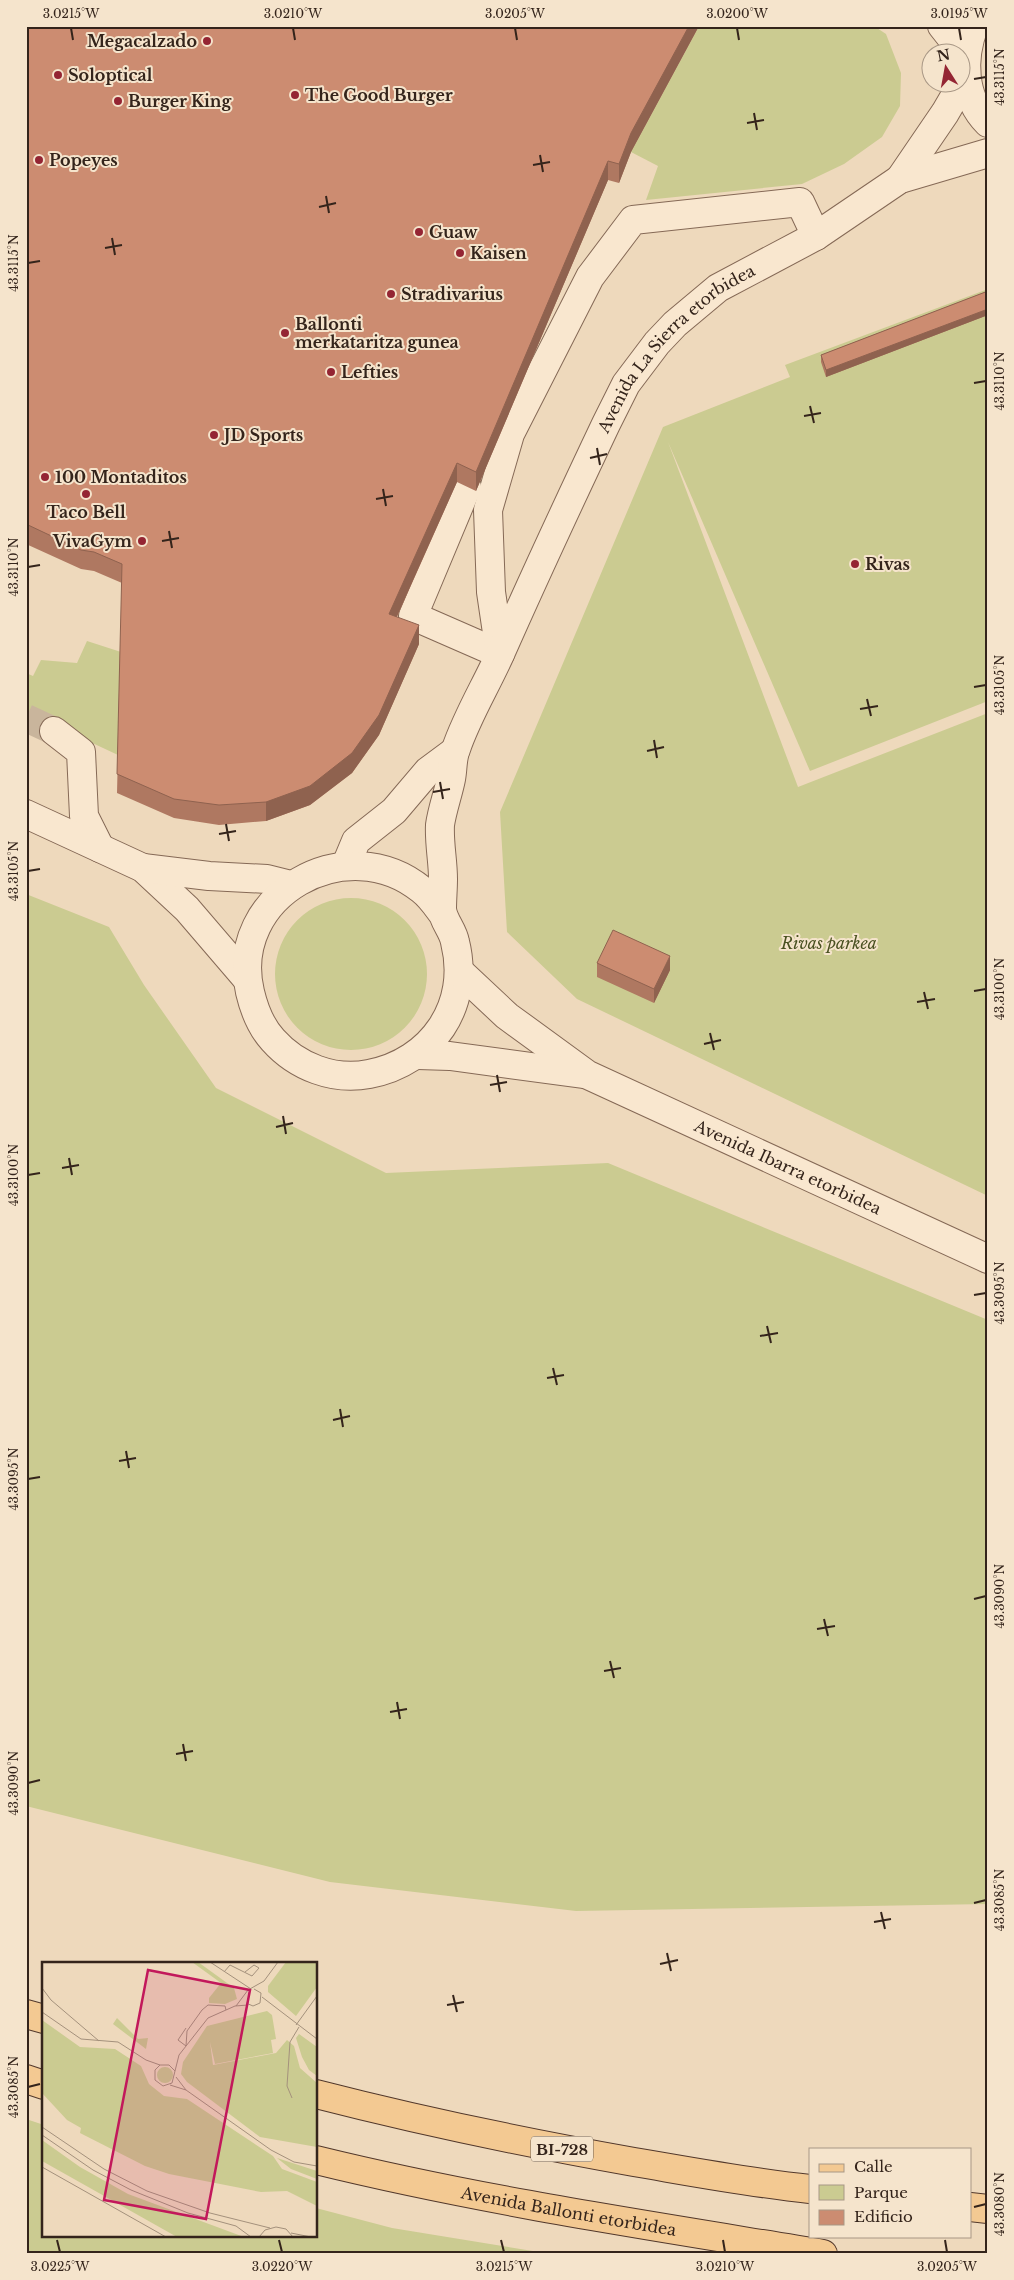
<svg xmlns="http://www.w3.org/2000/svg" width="1014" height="2280" font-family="'Libre Baskerville',serif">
<rect width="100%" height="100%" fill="#eed9bc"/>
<!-- green -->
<path fill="#cbcb91" d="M699 26H874L886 34 901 73 900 106 882 137 844 164 802 184 646 200 658 166 631 152Z
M988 289V701L810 771 668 442 798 787 988 713V1196L577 999 507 932 500 812 663 427 790 377 785 365Z
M87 641 121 652 118 755 26 712V673L33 676 41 660 77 663Z
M26 894 109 927 144 985 216 1088 386 1173 608 1163 988 1320V1904L576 1911 330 1882 26 1806Z
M275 974a76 76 0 1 1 152 0a76 76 0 1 1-152 0Z
M26 2119 44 2125V2236H316V2208L392 2228 551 2254H26Z"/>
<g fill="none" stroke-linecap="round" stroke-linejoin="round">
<!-- minor-tunnel -->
<path stroke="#c9b59c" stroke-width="28" stroke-dasharray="28 14" stroke-linecap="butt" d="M26 718 54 731"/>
<!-- minor casing -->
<g stroke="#856956" stroke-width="30">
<g id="minor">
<path d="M942 26 965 55"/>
<path d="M974 26C962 58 962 97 988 123"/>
<path d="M900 179 945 113 966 77"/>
<path d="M467 487 413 616 500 654"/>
<path d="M500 653 491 592 488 510 510 434 590 277 633 220 800 202 816 236"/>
<path d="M54 731 81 752 84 816 100 848"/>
<path d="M26 814 143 868 187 909 247 979"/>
<path d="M346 865 356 841 394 811 428 771 455 751"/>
<path d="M143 868 209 876 267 879 291 885"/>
<path id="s1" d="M442 913C436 905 430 896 422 890 347 828 227 895 250 992 254 1009 261 1027 273 1040 297 1067 334 1081 369 1074 432 1062 471 1005 455 942 453 930 443 921 442 909 442 899 443 889 443 879 443 861 439 843 440 825 442 810 448 794 451 779 453 769 452 758 456 749 467 716 487 684 501 652 535 575 570 500 606 424L626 384 657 343 675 324 718 288 816 236 900 179 988 153"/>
<path id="s2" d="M459 971 507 1016 588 1075 988 1259"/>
<path d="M418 1055 450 1056 583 1074"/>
</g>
</g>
<!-- major casing -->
<g stroke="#52382b" stroke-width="30">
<g id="major">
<path d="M26 2014 44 2019"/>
<path d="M26 2079 44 2085"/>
<path d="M316 2094C421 2121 527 2143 634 2162 693 2172 751 2183 810 2189"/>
<path id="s3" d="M316 2160C483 2201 653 2226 823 2254"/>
<path d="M970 2207 988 2209"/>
</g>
</g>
<!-- minor -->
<use href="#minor" stroke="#f9e7cf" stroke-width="28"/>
<!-- major -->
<use href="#major" stroke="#f3c992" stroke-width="28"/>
</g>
<!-- wall -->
<path fill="#af7861" d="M26 26H699L631 152 619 183 608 180 476 491 457 482 397 617 419 644 379 735 352 773 310 805 266 821 219 825 174 818 117 793 122 583 94 571 81 569 26 544Z
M988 291V315L826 377 821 362V355Z
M597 963 670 970 654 1003 597 977Z"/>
<!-- shaded-wall -->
<path fill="#8f624f" d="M689 26H699L631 152 619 183V164L631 133Z
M608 161V180L476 491V472Z
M988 309V315L826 377V370Z
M457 463V482L389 634V614Z
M419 625V644L379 735 352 773 310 805 266 821V802Z
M670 956V970L654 1003V989Z"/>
<!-- building -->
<path fill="#cc8c71" stroke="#8f624f" d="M26 26H689L631 133 619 164 608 161 476 472 457 463 389 614 419 625 379 715 352 753 310 786 266 802 219 805 174 799 117 774 122 564 94 552 81 550 26 524Z
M988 291V309L826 370 821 355Z
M613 930 670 956 654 989 597 963Z"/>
<!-- ticks -->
<path fill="none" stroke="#34241b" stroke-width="2" d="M71 28 73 40M293 28 295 40M515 28 517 40M737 28 739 40M959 28 961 40M974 79 986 77M754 113 757 130M747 123 764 120M540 155 543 172M533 165 550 162M326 196 329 213M319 207 336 203M112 238 115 255M105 248 122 245M28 263 40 261M974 383 986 381M810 406 814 423M804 416 821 413M597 448 600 465M590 458 607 454M383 489 386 506M376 499 393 496M169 531 172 548M162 541 179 538M28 567 40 565M974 687 986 685M867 699 871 716M860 709 878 706M654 740 657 758M647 751 664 747M440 782 443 799M433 792 450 789M226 824 229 841M219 834 236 831M28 871 40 869M974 991 986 989M924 992 928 1009M917 1002 935 999M710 1033 714 1050M704 1044 721 1040M497 1075 500 1092M490 1085 507 1082M283 1116 286 1134M276 1127 293 1123M69 1158 72 1175M62 1168 79 1165M28 1175 40 1173M974 1295 986 1293M767 1326 771 1343M760 1336 778 1333M553 1368 557 1385M547 1378 564 1375M340 1409 343 1427M333 1420 350 1416M126 1451 129 1468M119 1461 136 1458M28 1479 40 1477M974 1599 986 1596M824 1619 828 1636M817 1629 835 1626M610 1661 614 1678M604 1671 621 1668M397 1702 400 1719M390 1712 407 1709M183 1744 186 1761M176 1754 193 1751M28 1783 40 1780M974 1903 986 1900M881 1912 885 1929M874 1922 891 1919M667 1953 671 1971M660 1964 678 1960M453 1995 457 2012M447 2005 464 2002M28 2087 40 2084M974 2207 986 2204M57 2240 60 2252M279 2240 282 2252M501 2240 504 2252M723 2240 725 2252M945 2240 947 2252"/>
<!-- markers -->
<g fill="#942533" stroke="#f5e4cc" stroke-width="2">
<circle cx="207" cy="41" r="5"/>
<circle cx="58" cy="75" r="5"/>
<circle cx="295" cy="95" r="5"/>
<circle cx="118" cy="101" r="5"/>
<circle cx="39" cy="160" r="5"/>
<circle cx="419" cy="232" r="5"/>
<circle cx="460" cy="253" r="5"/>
<circle cx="391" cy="294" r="5"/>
<circle cx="285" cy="333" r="5"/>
<circle cx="331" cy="372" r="5"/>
<circle cx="214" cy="435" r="5"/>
<circle cx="45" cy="477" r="5"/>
<circle cx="86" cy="494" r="5"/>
<circle cx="142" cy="541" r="5"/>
<circle cx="855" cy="564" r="5"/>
</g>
<g text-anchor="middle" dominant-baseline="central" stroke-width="4" stroke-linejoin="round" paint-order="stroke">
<!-- shield labels -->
<rect fill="#f5e4cc" stroke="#6e5e50" stroke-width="1" x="531" y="2136.5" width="62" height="25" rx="4"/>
<g font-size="15" font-weight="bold" fill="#34241b">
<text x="562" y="2149">BI-728</text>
</g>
<!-- poi labels -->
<g font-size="16" font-weight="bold" fill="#34241b" stroke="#f5e4cc" text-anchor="start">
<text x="197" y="41" text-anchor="end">Megacalzado</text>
<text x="68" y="75">Soloptical</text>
<text x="305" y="95">The Good Burger</text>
<text x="128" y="101">Burger King</text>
<text x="49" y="160">Popeyes</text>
<text x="429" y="232">Guaw</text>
<text x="470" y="253">Kaisen</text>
<text x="401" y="294">Stradivarius</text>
<text x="295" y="324">Ballonti<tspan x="295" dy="18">merkataritza gunea</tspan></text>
<text x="341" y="372">Lefties</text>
<text x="224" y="435">JD Sports</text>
<text x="55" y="477">100 Montaditos</text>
<text x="86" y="512" text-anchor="middle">Taco Bell</text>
<text x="132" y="541" text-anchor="end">VivaGym</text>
<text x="865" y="564">Rivas</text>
</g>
<!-- street labels -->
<g font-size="16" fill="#34241b" stroke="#f5e4cc">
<text stroke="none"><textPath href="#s1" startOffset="1290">Avenida La Sierra etorbidea</textPath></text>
<text stroke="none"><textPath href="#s2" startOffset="386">Avenida Ibarra etorbidea</textPath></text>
<text stroke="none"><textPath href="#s3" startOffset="258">Avenida Ballonti etorbidea</textPath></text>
</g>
<!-- park labels -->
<g font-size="16" font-style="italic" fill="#4a5121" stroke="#f5e4cc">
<text x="829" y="943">Rivas parkea</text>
</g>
</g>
<!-- overview -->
<g transform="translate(42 1962)">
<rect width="275" height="275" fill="#eed9bc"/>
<path d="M150 0H156L192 26 195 37 183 42 167 41V36L179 21ZM244 0H275V25L254 54 226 30V24ZM225 49 230 53 234 77 229 78 231 91 173 102 168 80 171 103 234 91 245 78 252 84 258 106 275 121V185L218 175 145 120 139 112 141 100 165 64ZM75 56 96 77 106 76 104 87 71 62ZM0 58 38 85 73 87 99 104 107 122 122 134 145 137 231 194 240 207 275 220V244L245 229 219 230 127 212 103 204 38 171 39 166 25 158 0 131ZM257 72 275 85V114L267 108 260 95 254 76ZM115 113a8 8 0 1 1 16 0a8 8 0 1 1-16 0ZM0 178 38 205 86 232 202 275H135L0 199ZM235 196 275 209V217L249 207Z" fill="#cbcb91"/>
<path fill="none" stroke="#a4917c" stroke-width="1" d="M168 0 209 27M182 10 188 3 210 14 217 6 212 3 203 10M0 26 9 38 57 79M220 35 275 77M204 41 211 44 218 41 219 31 212 27M194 44 206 28 222 19 236 0M0 50 39 77 76 80 104 98 118 103M254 63 275 34M144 66 136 78 144 84M144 84 145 69 160 48 166 43 183 44 184 48M133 109 127 103H118L113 108V118L121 124 130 121 137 93 166 56 193 44 206 43M134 115 144 128 229 188 252 200 275 204M128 123 144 128M250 136 245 124 248 80 257 65M0 165 62 207 105 229 168 251 228 266M0 173 51 208 89 228 146 251 194 264 209 275M0 205 124 275M249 271 269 275M217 275 223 268 234 265 244 267 251 275"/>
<path fill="#c2185b" fill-opacity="0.15" stroke="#c2185b" stroke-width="2.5" d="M106 8 208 28 164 257 62 238Z"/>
<rect width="275" height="275" fill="none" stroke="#34241b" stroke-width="2.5"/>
</g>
<!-- border -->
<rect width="1014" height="2280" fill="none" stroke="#f5e4cc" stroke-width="55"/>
<!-- legend -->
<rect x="809" y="2148" width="162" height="90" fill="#f5e4cc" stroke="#a89785"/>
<rect x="819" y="2164" width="25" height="8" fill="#f3c992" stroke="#a89785"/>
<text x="854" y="2172" font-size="15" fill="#34241b">Calle</text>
<rect x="819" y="2185" width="25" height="15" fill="#cbcb91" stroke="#a89785"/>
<text x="854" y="2198" font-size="15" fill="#34241b">Parque</text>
<rect x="819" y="2210" width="25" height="15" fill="#cc8c71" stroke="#a89785"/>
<text x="854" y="2222" font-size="15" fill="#34241b">Edificio</text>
<!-- north arrow -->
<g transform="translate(946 68) rotate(349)"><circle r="24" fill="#f5e4cc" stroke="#a89785"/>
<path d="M0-4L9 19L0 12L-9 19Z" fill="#942533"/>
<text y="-8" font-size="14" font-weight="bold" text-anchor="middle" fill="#34241b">N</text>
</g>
<rect x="28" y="28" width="958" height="2224" fill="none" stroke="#34241b" stroke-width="2"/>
<g font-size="12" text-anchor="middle" fill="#34241b">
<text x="71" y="18">3.0215°W</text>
<text x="293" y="18">3.0210°W</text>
<text x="515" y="18">3.0205°W</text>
<text x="737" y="18">3.0200°W</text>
<text x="959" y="18">3.0195°W</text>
<text transform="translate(1000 77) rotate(-90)" y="4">43.3115°N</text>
<text transform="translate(14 263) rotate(-90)" y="4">43.3115°N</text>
<text transform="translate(1000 381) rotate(-90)" y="4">43.3110°N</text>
<text transform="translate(14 567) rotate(-90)" y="4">43.3110°N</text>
<text transform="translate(1000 685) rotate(-90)" y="4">43.3105°N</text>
<text transform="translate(14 871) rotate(-90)" y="4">43.3105°N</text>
<text transform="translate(1000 989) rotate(-90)" y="4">43.3100°N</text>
<text transform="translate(14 1175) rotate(-90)" y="4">43.3100°N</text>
<text transform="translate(1000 1293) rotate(-90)" y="4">43.3095°N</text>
<text transform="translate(14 1479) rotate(-90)" y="4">43.3095°N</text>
<text transform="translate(1000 1596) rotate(-90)" y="4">43.3090°N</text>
<text transform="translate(14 1783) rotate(-90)" y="4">43.3090°N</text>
<text transform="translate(1000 1900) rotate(-90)" y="4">43.3085°N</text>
<text transform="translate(14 2087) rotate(-90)" y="4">43.3085°N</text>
<text transform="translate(1000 2204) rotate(-90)" y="4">43.3080°N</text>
<text x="60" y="2271">3.0225°W</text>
<text x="282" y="2271">3.0220°W</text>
<text x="504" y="2271">3.0215°W</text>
<text x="725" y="2271">3.0210°W</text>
<text x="947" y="2271">3.0205°W</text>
</g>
</svg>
